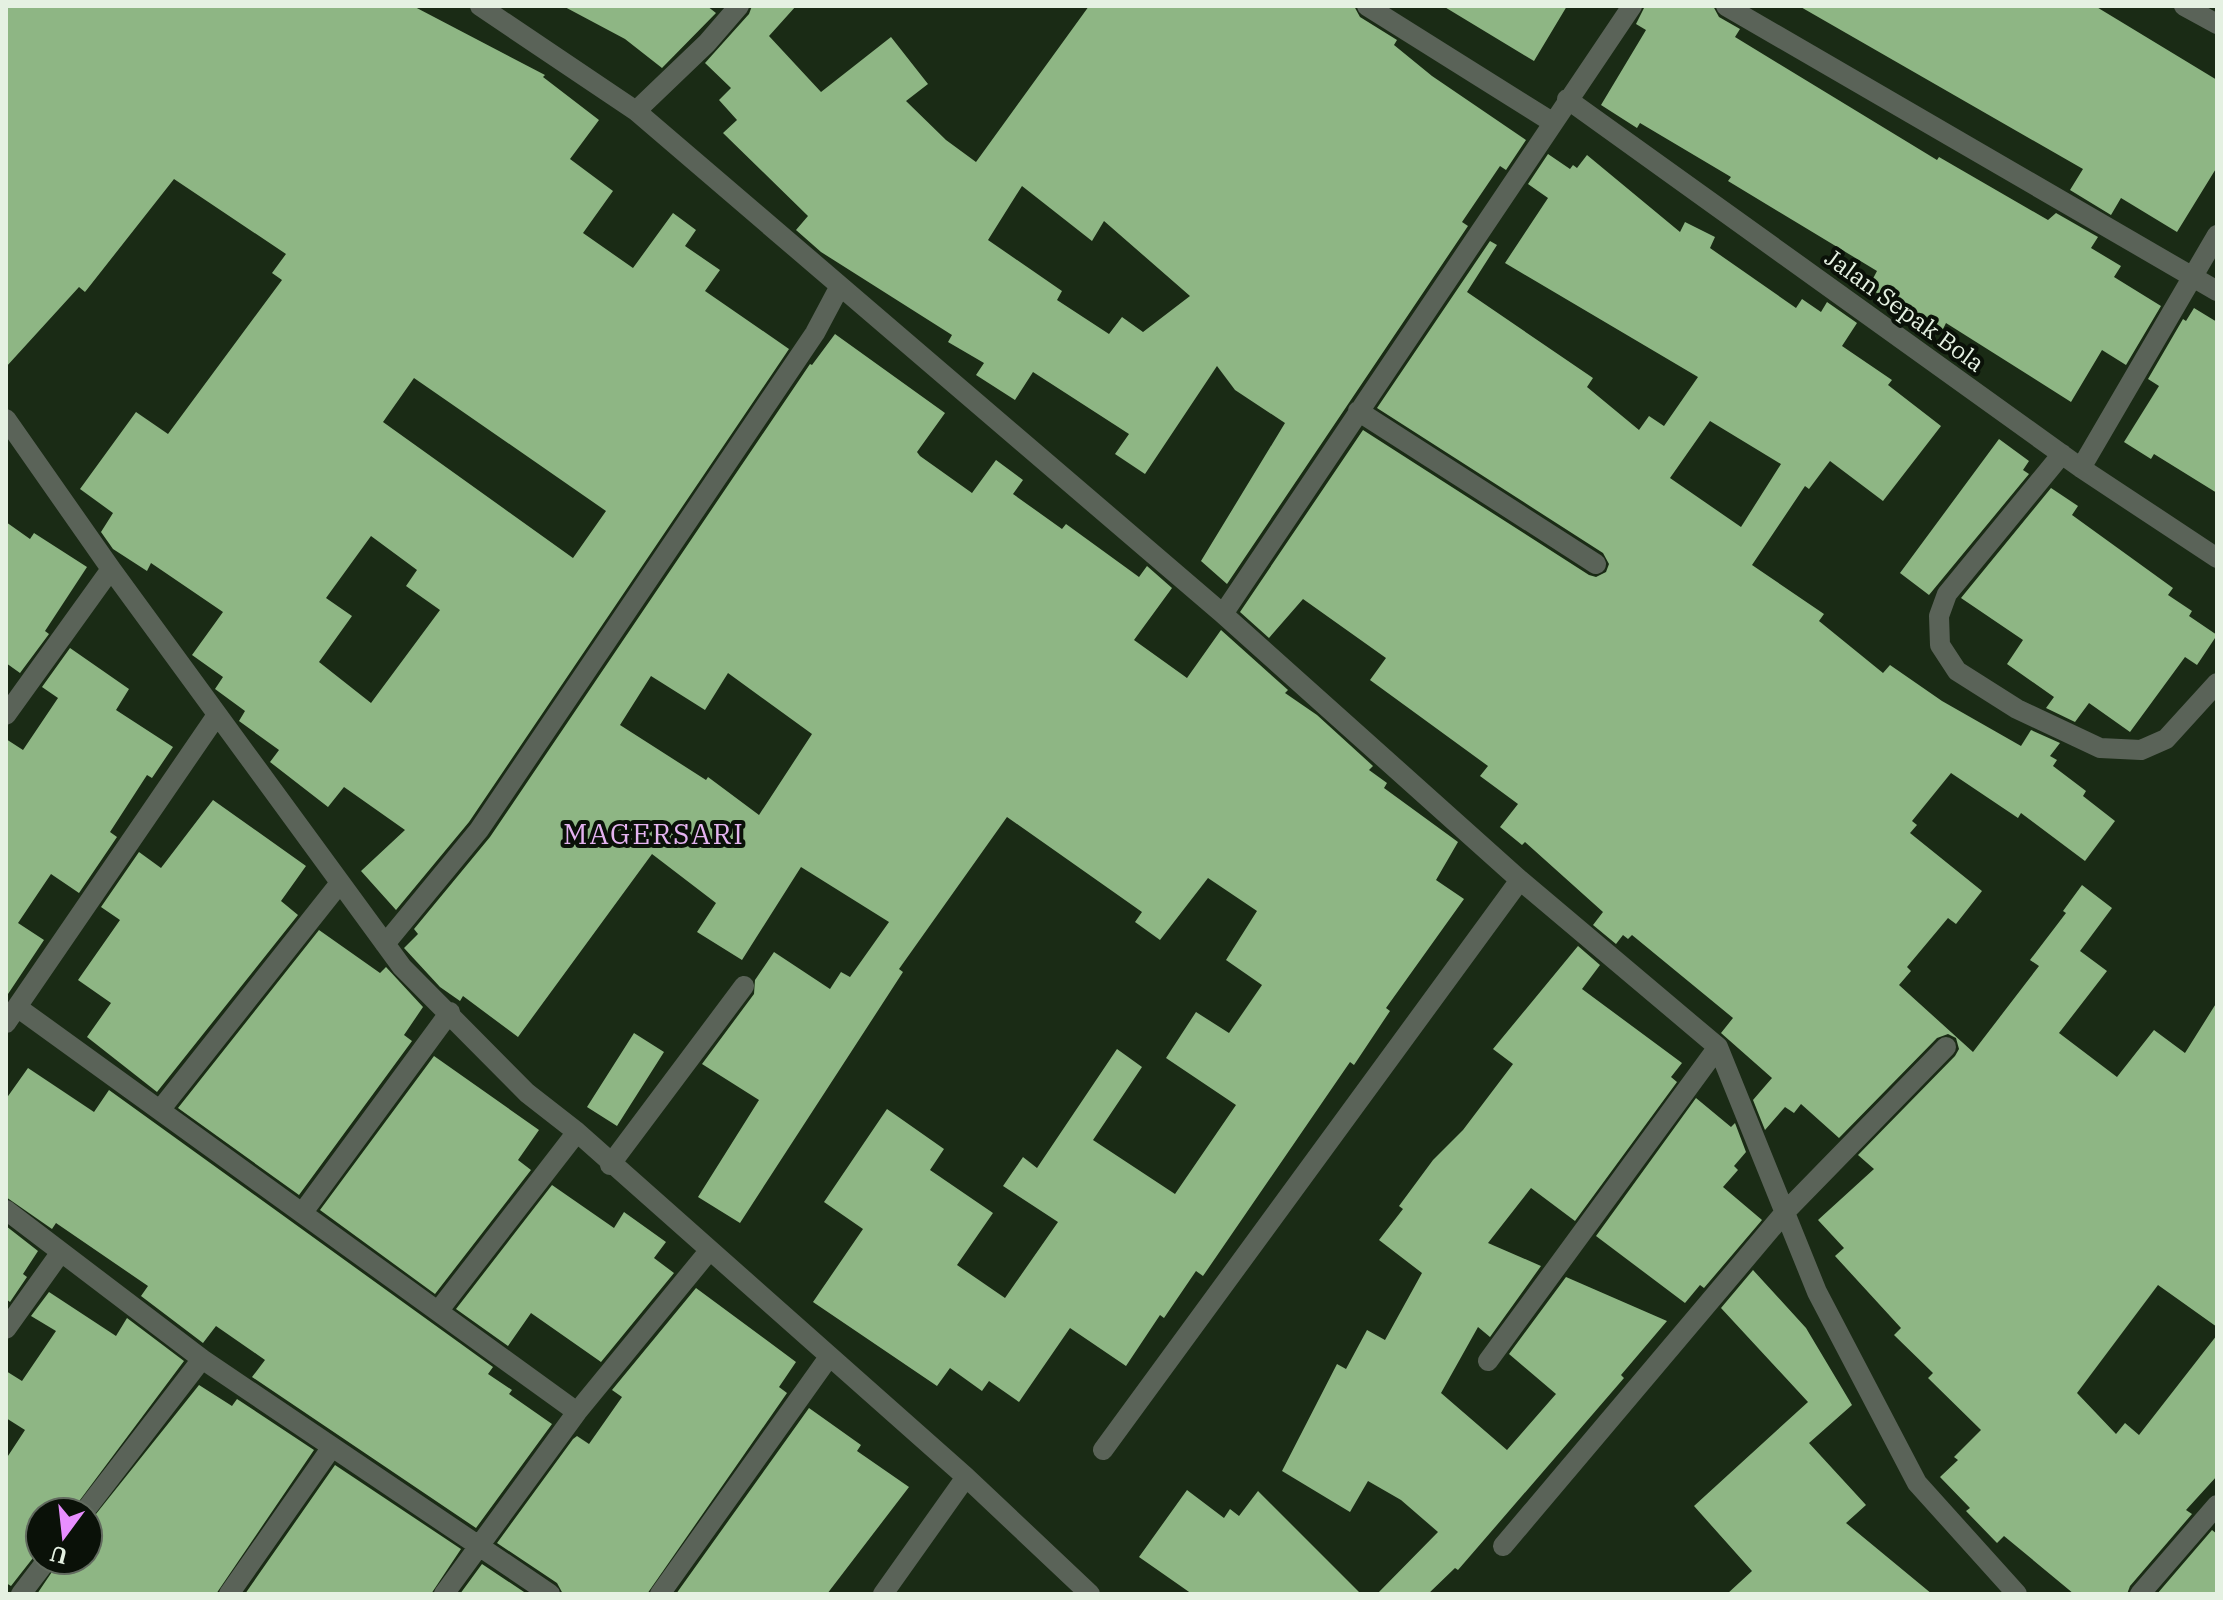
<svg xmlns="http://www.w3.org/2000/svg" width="2223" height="1600" font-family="'IBM Plex Serif',serif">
<rect width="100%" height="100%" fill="#1a2b15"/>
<!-- building -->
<path fill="#8eb684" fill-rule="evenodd" d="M6 6H413L545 75 543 77 599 120 570 159 613 191 583 233 633 268 673 213 696 230 685 246 720 270 705 291 789 349 469 822 396 910 361 871 405 830 344 787 328 807 270 762 279 750 239 721 245 711 215 689 223 677 192 655 223 612 151 563 147 571 113 549 101 532 113 513 80 489 136 412 168 434 282 280 272 273 286 254 174 179 85 292 79 287 6 367ZM414 378 606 511 573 558 383 422ZM371 536 417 570 406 586 440 610 371 703 319 662 352 616 326 598Z
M563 6H707L716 13 662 68 625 39Z
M752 6H796L769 36 821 92 891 37 928 84 906 101 946 140 976 162 1089 6H1354L1360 17 1397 40 1394 45 1432 76 1526 140 1506 170 1500 166 1462 222 1468 226 1227 584 1201 561 1285 423 1235 390 1217 366 1145 474 1115 454 1129 434 1033 372 1015 400 976 375 984 363 948 342 952 335 821 252 796 230 808 216 723 133 737 120 719 100 731 88 705 63 749 14ZM1022 186 1092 241 1104 221 1190 296 1143 332 1122 317 1109 334 1057 300 1062 291 988 240Z
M1443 6H1567L1534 61Z
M1645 6H1713L1719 17 1740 29 1735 37 1937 160 1939 157 2048 220 2056 213 2098 237 2091 248 2121 266 2114 277 2161 306 2126 365 2102 350 2071 402 1946 323 1943 329 1868 288 1877 271 1728 181 1731 177 1640 123 1637 128 1601 105 1646 30 1636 24Z
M1799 6H2095L2217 80V167L2177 232 2121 198 2111 215 2070 190 2083 169Z
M1548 154 1570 169 1573 165 1577 168 1587 155 1680 232 1685 222 1715 237 1710 248 1796 308 1802 299 1821 312 1827 302 1857 323 1842 346 1892 380 1888 385 1941 426 1883 501 1830 461 1809 489 1805 486 1752 565 1824 614 1819 621 1883 673 1890 665 1942 701 2021 746 2031 730 2060 743 2050 756 2057 760 2053 766 2086 791 2083 796 2115 821 2085 861 2021 813 2018 818 1951 773 1912 821 1917 825 1910 833 1982 891 1956 924 1948 918 1907 967 1911 971 1899 985 1973 1052 2039 966 2030 960 2066 913 2063 911 2082 885 2112 908 2080 951 2107 971 2059 1033 2117 1077 2154 1030 2185 1053 2217 1002V1327L2158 1285 2077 1393 2116 1434 2125 1423 2139 1435 2217 1335V1476L2186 1510 2192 1514 2130 1586 2127 1594H2074L2004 1536 1997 1543 1966 1511 1970 1508 1940 1477 1958 1460 1954 1457 1981 1430 1928 1378 1933 1373 1894 1335 1901 1328 1835 1256 1844 1248 1818 1220 1874 1169 1858 1155 1955 1056 1959 1049 1956 1038 1948 1034 1937 1038 1839 1138 1801 1104 1794 1113 1785 1107 1765 1130 1753 1100 1772 1078 1721 1033 1733 1018 1632 935 1628 939 1623 935 1616 944 1593 925 1603 912 1525 842 1522 845 1500 827 1518 804 1480 776 1488 766 1370 680 1386 658 1303 599 1269 638 1240 612 1363 430 1589 575 1596 577 1606 572 1609 564 1603 553 1377 408 1490 241 1497 245 1467 292 1593 378 1587 387 1639 430 1649 416 1664 426 1698 377 1505 263 1548 198 1528 184ZM1710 421 1781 464 1741 527 1670 478Z
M2194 308 2217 322V493L2154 454 2151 459 2124 442 2159 386 2148 379 2183 319 2186 321Z
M835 334 945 413 917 452 920 456 972 493 996 460 1023 480 1013 494 1062 529 1066 524 1139 577 1147 566 1172 588 1134 640 1187 678 1221 630 1288 690 1285 693 1317 715 1373 766 1369 770 1387 783 1384 788 1458 842 1436 880 1464 899 1386 1008 1390 1011 1354 1065 1350 1062 1203 1276 1196 1271 1164 1318 1160 1315 1126 1366 1070 1328 1019 1402 989 1381 982 1391 950 1368 937 1386 813 1302 863 1229 824 1202 887 1109 944 1149 930 1170 993 1213 957 1265 1005 1298 1058 1222 1003 1186 1023 1157 1037 1168 1117 1049 1142 1067 1093 1140 1175 1194 1236 1105 1166 1058 1196 1012 1229 1033 1262 985 1226 960 1257 911 1208 878 1160 940 1135 922 1142 912 1007 817 899 969 903 972 740 1223 698 1197 759 1100 702 1064 754 994 755 980 774 952 830 989 841 972 850 977 889 922 801 867 742 960 697 932 716 903 652 854 518 1037 463 996 460 1001 440 987 404 948 418 934 414 929 490 837 810 364 812 365ZM728 673 812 734 759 815 708 777 706 780 620 725 651 676 705 710Z
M1999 439 2029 461 2023 470 2029 474 1929 595 1900 573Z
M2051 488 2078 506 2072 515 2173 588 2168 595 2192 611 2189 616 2217 635 2197 665 2185 657 2130 732 2089 703 2075 722 2046 708 2054 697 2007 664 2023 640 1961 598Z
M6 522 30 539 34 533 87 567 45 631 49 634 20 673 6 663Z
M70 648 129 689 116 710 173 747 152 778 147 775 110 832 117 837 79 893 51 874 18 923 44 940 6 997V739L23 750 58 698 42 687Z
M213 800 306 866 281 901 298 915 157 1092 87 1037 111 1003 78 980 120 920 101 907 139 852 161 868Z
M319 930 380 973 386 967 423 1007 404 1035 412 1041 299 1195 178 1108Z
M1578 946 1600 965 1582 989 1682 1063 1671 1077 1677 1082 1575 1221 1531 1188 1488 1243 1541 1266 1490 1337 1478 1327 1441 1393 1507 1450 1556 1394 1509 1354 1566 1277 1667 1321 1621 1375 1624 1378 1458 1570 1455 1568 1428 1594H1377L1438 1532 1401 1500 1368 1481 1350 1512 1282 1471 1337 1364 1346 1369 1367 1330 1385 1340 1422 1273 1379 1240 1403 1209 1399 1206 1433 1160 1463 1130 1513 1064 1493 1049Z
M634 1033 664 1052 617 1126 587 1107Z
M434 1056 539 1130 518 1160 531 1170 435 1294 320 1210Z
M28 1068 94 1112 109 1090 493 1367 488 1374 512 1390 509 1394 552 1424 476 1528 252 1377 265 1360 216 1326 203 1343 141 1296 148 1286 56 1223 52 1229 6 1197V1099Z
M1696 1098 1731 1127 1735 1123 1746 1152 1734 1166 1738 1170 1723 1187 1762 1220 1704 1288 1700 1285 1685 1303 1596 1236Z
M552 1185 614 1228 624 1212 666 1242 654 1258 674 1273 601 1362 531 1313 508 1346 456 1309Z
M6 1226 38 1251 23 1274 27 1277 10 1302 6 1299Z
M1753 1270 1806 1328 1852 1405 1809 1443 1866 1505 1846 1523 1932 1594H1727L1752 1571 1694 1506 1808 1402 1721 1308Z
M696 1288 796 1362 779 1387 787 1393 647 1594H563L557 1583 497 1543 573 1439 577 1436 589 1444 622 1397 612 1390Z
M49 1292 116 1336 127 1318 184 1361 71 1512H40V1549L11 1586 6 1583V1459L25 1430 6 1418V1371L22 1381 56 1331 31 1316Z
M199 1385 232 1406 237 1399 314 1450 216 1594H37L60 1560H88V1524Z
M809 1408 861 1445 857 1451 909 1487 827 1594H676Z
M335 1465 461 1549 431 1594H245Z
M1187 1490 1224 1518 1230 1509 1239 1516 1258 1491 1361 1594H1192L1139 1557Z
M2212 1530 2217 1534V1594H2157Z
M482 1564 527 1594H460Z"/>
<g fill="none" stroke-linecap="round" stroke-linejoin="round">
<!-- minor -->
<path stroke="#5a6358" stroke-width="20" d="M480 6 636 111 1223 614 1520 880 1718 1047 1817 1292 1917 1483 2017 1594
M1367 6 1552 122
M1726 6 2217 291
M2184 6 2217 24
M1567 99 2081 468 2217 558
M636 111 707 43 739 6
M1358 411 1596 564
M6 419 111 569 402 967 527 1093 577 1132 966 1477 1090 1594
M2062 454 1947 594 1939 616 1940 645 1957 671 2017 709 2100 748 2141 750 2166 739 2217 683
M2081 468 2217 235
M1223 614 1632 6
M6 715 111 569
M385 944 479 830 815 333 840 286
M17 1007 577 1412
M6 1023 217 715
M160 1110 340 883
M610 1165 744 986
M6 1210 202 1359 550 1594
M303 1212 450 1012
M439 1310 577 1132
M6 1329 61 1252
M1488 1361 1718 1047
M1103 1450 1520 880
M84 1512 202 1359
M1503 1546 1786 1211 1946 1047
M21 1594 47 1560
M229 1594 332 1447
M444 1594 577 1412 709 1251
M660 1594 829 1357
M883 1594 966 1477
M2140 1594 2217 1505"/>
</g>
<g text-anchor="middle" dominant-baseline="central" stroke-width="8" stroke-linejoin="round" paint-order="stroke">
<!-- street labels -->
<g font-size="24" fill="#e5f1e2" stroke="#0a1108">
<text transform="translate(1905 310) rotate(36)">Jalan Sepak Bola</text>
</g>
<!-- quarter labels -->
<g font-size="28" letter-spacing="2" fill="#e5b3f1" stroke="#0a1108">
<text x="654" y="833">MAGERSARI</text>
</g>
</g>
<!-- border -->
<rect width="2223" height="1600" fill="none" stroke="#e5f1e2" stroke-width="16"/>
<!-- north arrow -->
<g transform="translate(64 1536) rotate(195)"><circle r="38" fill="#0a1108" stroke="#626b5f" stroke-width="2"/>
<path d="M0-6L14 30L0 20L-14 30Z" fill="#e88eff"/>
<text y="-12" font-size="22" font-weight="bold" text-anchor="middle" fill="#e5f1e2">U</text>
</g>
</svg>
